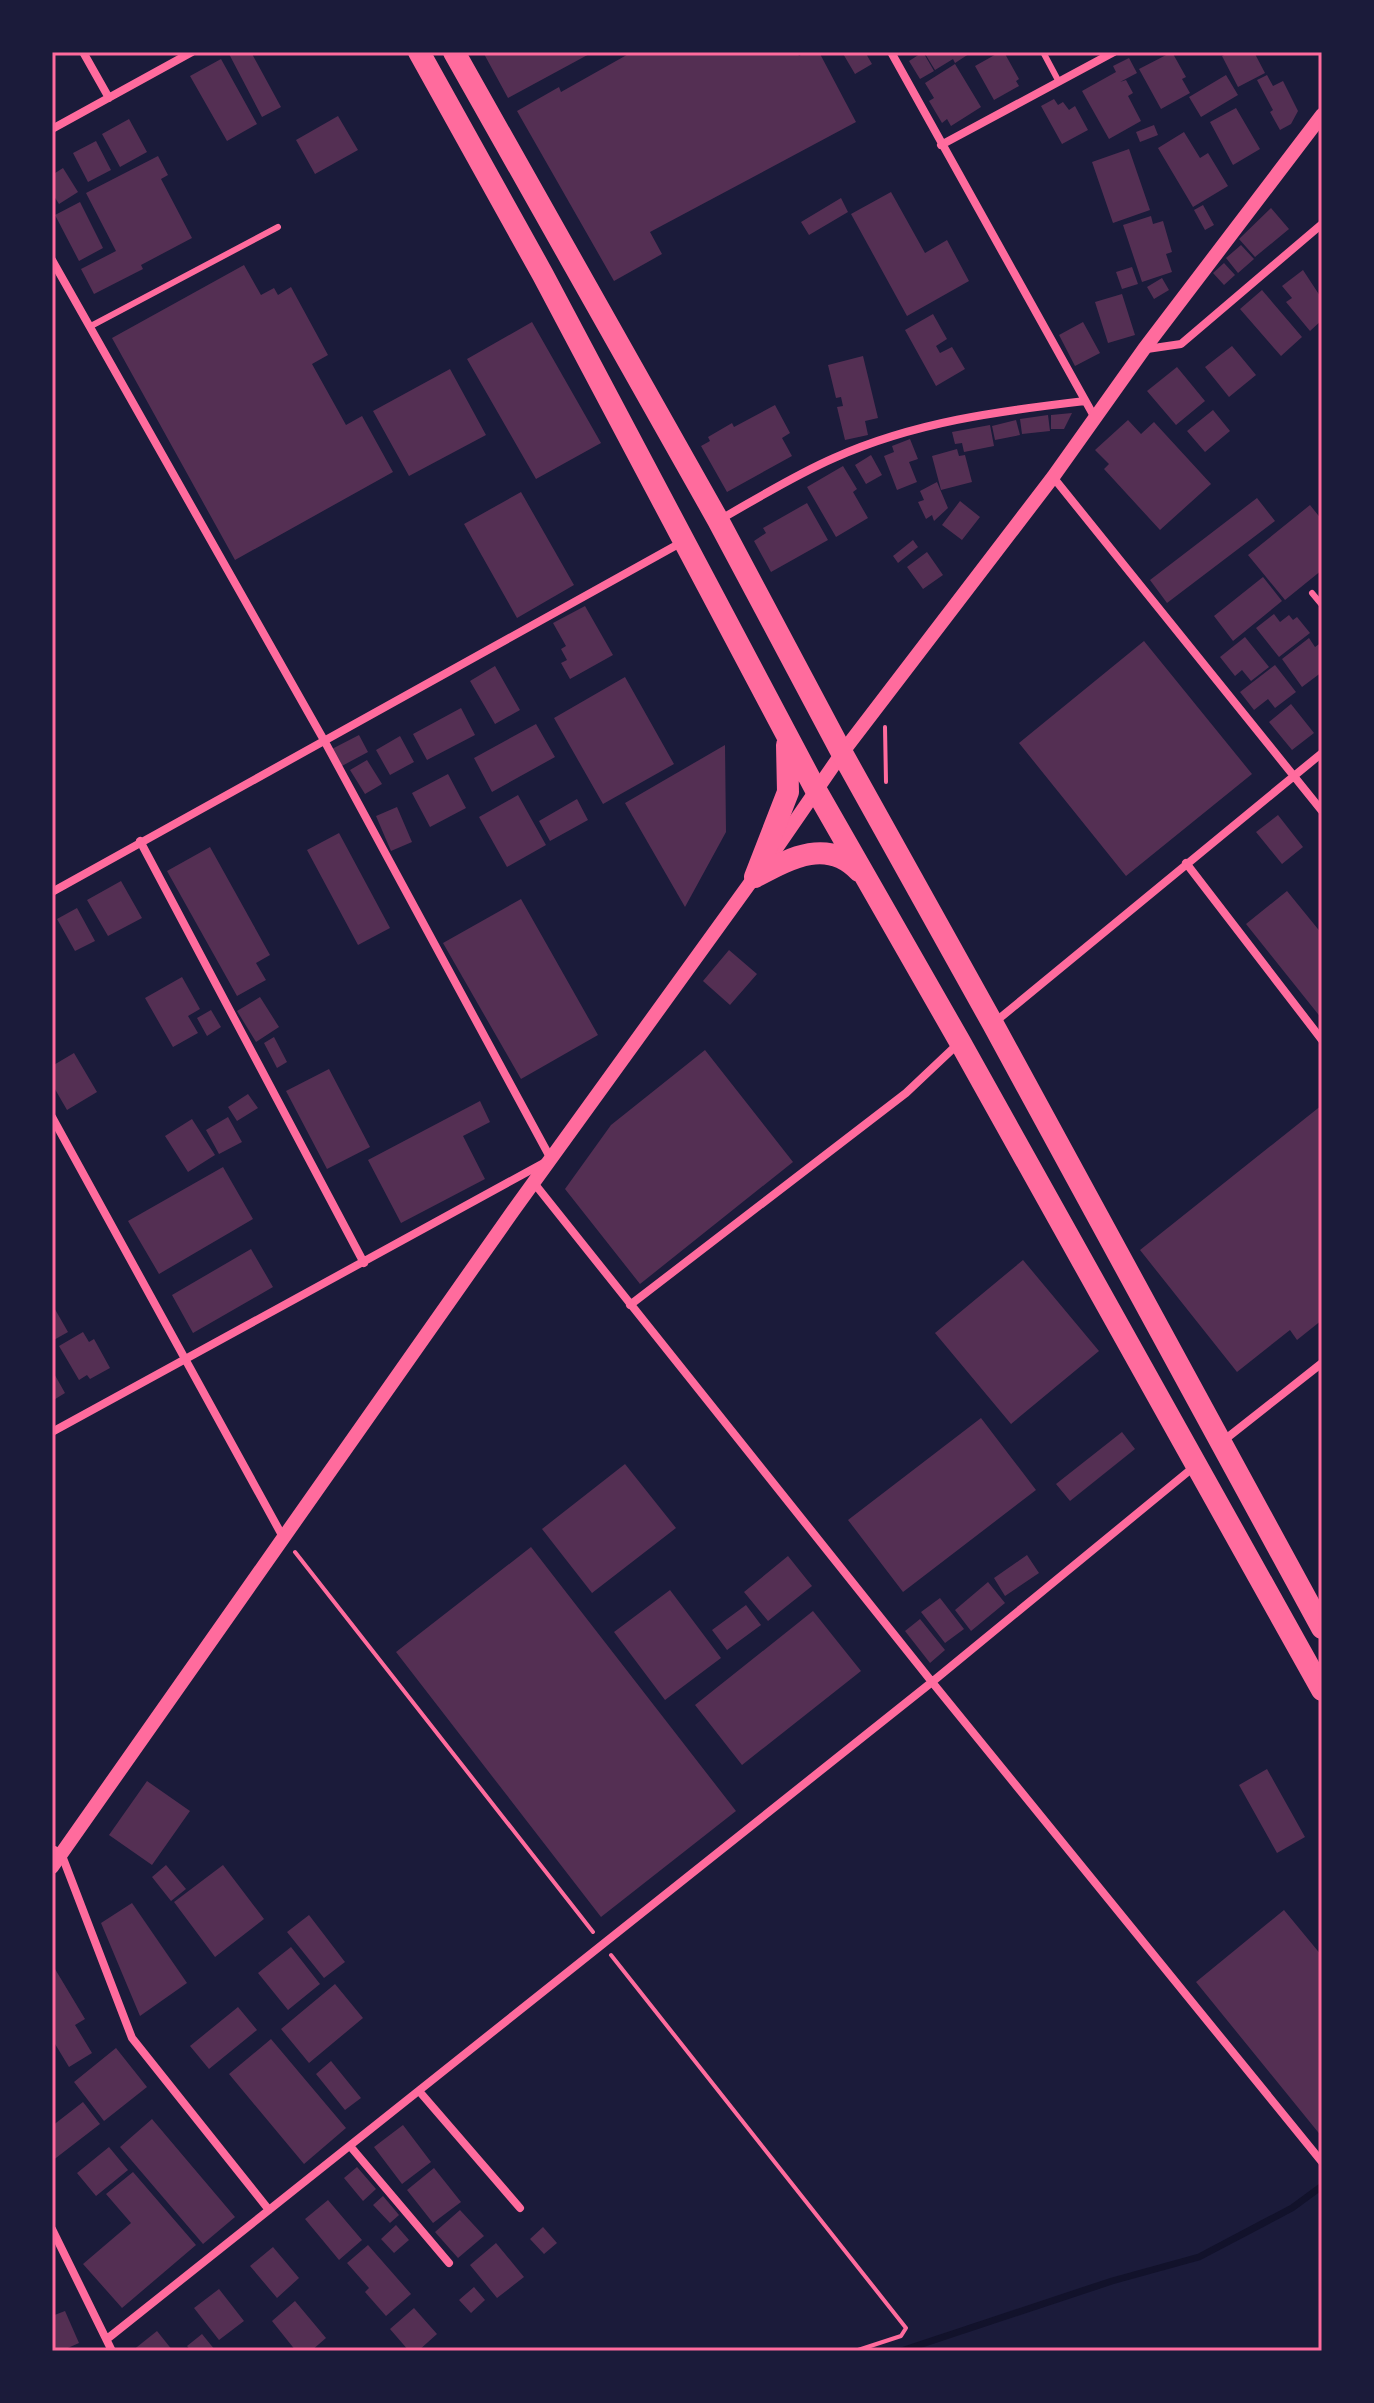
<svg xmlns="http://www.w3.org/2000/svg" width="1374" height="2403" font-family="Figtree,sans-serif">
<rect width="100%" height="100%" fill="#1b1b3a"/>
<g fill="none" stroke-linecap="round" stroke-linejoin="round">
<!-- stream -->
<path stroke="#12122b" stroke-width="7" d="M901 2351 1112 2281 1199 2257 1292 2208 1322 2186"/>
</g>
<!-- building -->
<path fill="#542f53" d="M228 52H251L281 107 262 117Z
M483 52H593L508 98Z
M632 52H797L799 56 806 52H819L856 122 650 232 662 254 614 281 517 111 559 87 561 92Z
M842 52H865L872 64 855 74Z
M923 52 934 71 920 79 909 61Z
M924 52H972L955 63 953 59 935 70Z
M1000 52H1004L1019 79 1016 81 1019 86 994 100 975 66Z
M1172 52 1186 77 1182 79 1190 93 1161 109 1139 69Z
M1230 52H1254L1265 73 1238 87 1222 56Z
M1129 58 1137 73 1120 82 1126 80 1133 93 1128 96 1141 121 1109 139 1082 91 1116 72 1113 66Z
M221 59 257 124 227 141 190 76Z
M955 64 981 107 951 126 947 119 942 123 929 101 934 98 925 83Z
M1226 75 1238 95 1201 117 1189 97Z
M1267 75 1273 86 1283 81 1298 111 1291 124 1280 130 1270 112 1273 110 1257 80Z
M1054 99 1058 105 1063 102 1069 110 1075 106 1088 130 1062 144 1041 106Z
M1236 108 1260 149 1233 165 1210 122Z
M338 116 358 150 315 174 296 140Z
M129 119 147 152 120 167 102 134Z
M1154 125 1158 135 1140 142 1136 132Z
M1184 132 1200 158 1208 153 1228 186 1193 207 1158 148Z
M96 141 111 170 88 182 73 153Z
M1129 149 1150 210 1113 223 1092 162Z
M158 156 168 175 161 179 192 238 141 265 143 269 94 294 81 269 116 251 86 193Z
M63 168 78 192 59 204 52 193V175Z
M891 192 925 253 947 240 969 281 907 316 851 214Z
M841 198 848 212 809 235 801 222Z
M80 202 103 248 79 261 55 215Z
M1203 205 1214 225 1205 230 1194 210Z
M1271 208 1289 229 1255 257 1239 239Z
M1151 216 1153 224 1163 221 1172 252 1166 254 1172 272 1142 282 1123 225Z
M1241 245 1254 259 1238 273 1226 258Z
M1224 263 1235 275 1224 285 1213 273Z
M244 265 261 295 274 288 278 295 291 287 328 355 312 364 346 425 362 416 393 472 235 560 112 338Z
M1132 267 1138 284 1122 289 1116 272Z
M1303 270 1322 299V320L1310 331 1286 302 1292 298 1282 286Z
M1162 278 1169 290 1154 299 1147 287Z
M1262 290 1302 337 1281 356 1240 309Z
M1122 294 1135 335 1108 343 1095 302Z
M933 314 947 339 936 346 940 353 952 347 965 369 936 386 905 330Z
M532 322 601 443 536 479 467 359Z
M1083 322 1100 353 1075 366 1059 335Z
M1232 346 1256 375 1229 397 1205 367Z
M863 356 878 418 865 421 868 435 845 440 837 407 843 406 841 397 836 398 828 365Z
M1177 367 1205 401 1176 425 1147 391Z
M450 369 486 435 409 476 373 411Z
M775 405 790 433 782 438 792 456 727 492 701 446 710 441 708 437 732 423 734 427Z
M1213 410 1230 431 1205 452 1187 431Z
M1072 413 1064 429H1051V415Z
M1048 415 1050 431 1022 434 1020 419Z
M1016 420 1020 435 995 440 992 426Z
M1128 420 1141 434 1154 422 1211 484 1160 530 1104 469 1109 464 1095 450Z
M990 425 994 446 964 452 962 443 955 444 952 432Z
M910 439 918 459 909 462 917 482 897 490 884 456 894 452 892 446Z
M957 449 959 456 965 455 972 482 941 490 932 456Z
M871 455 882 475 866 484 855 465Z
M843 466 857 489 853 492 868 518 836 537 807 487Z
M937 482 948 508 934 521 932 515 926 519 918 502 924 500 920 491Z
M521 492 574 585 517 618 464 524Z
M1257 498 1275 521 1167 603 1150 580Z
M960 501 980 517 962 540 942 525Z
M807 503 828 540 771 572 754 541 766 533 763 528Z
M1310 505 1322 520V570L1285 600 1248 555Z
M913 540 918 547 898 563 893 556Z
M927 552 943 575 923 589 907 567Z
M1263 577 1282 601 1233 641 1214 616Z
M585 606 613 655 570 679 561 663 567 660 561 649 566 646 553 623Z
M1274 614 1280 622 1289 615 1293 620 1297 617 1310 633 1279 657 1256 628Z
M1245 637 1269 667 1251 681 1242 670 1235 676 1220 657Z
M1309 638 1315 647 1322 642V672L1302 687 1282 659Z
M1144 641 1252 774 1126 876 1019 743Z
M1275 665 1296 692 1275 708 1268 699 1254 710 1240 692Z
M495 666 520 710 495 724 470 681Z
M625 677 674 764 603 804 554 718Z
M1291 704 1314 733 1292 750 1269 722Z
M461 708 475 735 427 760 413 734Z
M536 724 555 757 492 792 474 758Z
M359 735 368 752 340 767 330 750Z
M400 736 414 762 390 775 376 750Z
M725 745 726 832 685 907 625 803Z
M367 760 382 784 365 794 350 770Z
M448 774 466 808 430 827 412 793Z
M518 795 546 845 507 867 479 817Z
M577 799 588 820 550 841 539 821Z
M397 807 412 842 391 851 376 816Z
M1278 815 1303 847 1282 864 1256 832Z
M339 833 390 928 358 945 307 850Z
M210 847 270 955 256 963 266 980 237 996 167 871Z
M121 881 142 918 108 936 87 900Z
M1287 891 1322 934V1019L1246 924Z
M521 899 598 1035 521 1079 443 943Z
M77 908 95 941 75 951 57 919Z
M729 950 757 974 730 1005 703 981Z
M182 977 200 1009 188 1016 198 1033 173 1047 145 998Z
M260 997 279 1027 256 1042 237 1011Z
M211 1010 221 1027 207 1036 197 1018Z
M274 1037 287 1062 277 1068 264 1043Z
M705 1050 793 1162 640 1284 565 1189 611 1125Z
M74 1053 97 1092 67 1110 52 1084V1066Z
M329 1069 370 1147 327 1169 286 1091Z
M248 1094 258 1108 237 1121 228 1107Z
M480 1101 490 1122 463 1136 485 1179 401 1223 368 1160Z
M1322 1105V1320L1297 1340 1290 1330 1237 1372 1140 1250Z
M228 1117 242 1142 219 1154 206 1130Z
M192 1119 215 1155 188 1172 165 1136Z
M223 1167 253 1219 159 1274 128 1221Z
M251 1249 273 1287 193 1333 172 1295Z
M1023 1260 1099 1351 1011 1424 935 1333Z
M52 1304 68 1332 52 1341Z
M83 1332 89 1342 94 1339 110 1368 90 1379 87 1375 79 1380 59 1346Z
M52 1370 65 1393 52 1401Z
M981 1418 1036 1490 903 1592 848 1520Z
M1122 1432 1135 1449 1070 1501 1056 1484Z
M625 1464 676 1528 592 1593 542 1529Z
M531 1547 736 1811 601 1917 396 1652Z
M1027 1555 1039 1573 1005 1596 994 1578Z
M788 1556 812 1586 768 1621 744 1592Z
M988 1582 1005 1603 971 1631 955 1610Z
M670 1590 721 1658 665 1700 614 1632Z
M940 1598 964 1629 945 1643 921 1612Z
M746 1605 761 1625 727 1650 712 1630Z
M813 1611 861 1671 742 1765 695 1705Z
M920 1619 945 1650 930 1663 905 1631Z
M1267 1769 1305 1837 1277 1853 1239 1785Z
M147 1781 190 1811 152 1865 109 1835Z
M166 1865 186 1889 171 1901 152 1877Z
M223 1865 264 1919 215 1957 174 1902Z
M132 1903 187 1983 140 2016 101 1923Z
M1284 1910 1322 1956V2137L1196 1982Z
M309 1915 345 1962 324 1978 287 1932Z
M291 1947 320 1984 288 2010 258 1973Z
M52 1964 85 2019 75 2025 92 2053 69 2067 52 2039Z
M335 1984 363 2018 309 2063 281 2029Z
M238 2007 257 2030 209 2069 190 2046Z
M271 2039 346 2128 304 2164 229 2074Z
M116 2048 147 2087 104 2121 74 2082Z
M331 2061 361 2098 345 2110 316 2074Z
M83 2102 100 2124 52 2161V2126Z
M152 2119 235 2217 203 2244 120 2147Z
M403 2125 431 2162 402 2184 374 2147Z
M109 2147 128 2170 96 2196 77 2173Z
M357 2167 376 2189 363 2201 344 2178Z
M434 2168 461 2202 433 2223 407 2190Z
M133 2172 196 2245 122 2308 83 2264 131 2223 106 2194Z
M383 2196 399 2215 390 2223 373 2205Z
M328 2200 362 2240 339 2260 305 2219Z
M460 2210 484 2236 458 2258 435 2232Z
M396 2225 409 2240 394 2253 381 2239Z
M543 2227 557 2243 544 2254 530 2239Z
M496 2243 524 2277 497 2298 470 2265Z
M368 2245 411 2294 386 2316 365 2292 369 2288 347 2263Z
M273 2247 299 2278 277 2298 250 2266Z
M474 2287 485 2300 471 2313 459 2300Z
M219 2289 244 2321 219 2340 194 2308Z
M295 2301 326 2338 311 2351H296L272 2321Z
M414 2308 437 2334 418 2351H409L390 2329Z
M65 2311 79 2343 61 2351H52V2316Z
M157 2331 173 2351H132Z
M202 2334 215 2350 213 2351H191L187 2346Z"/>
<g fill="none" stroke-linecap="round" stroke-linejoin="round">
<!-- path -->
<path stroke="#ff6b9d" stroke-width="4" d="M885 727 886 782
M295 1552 593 1932
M611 1955 906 2328 901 2336 855 2351"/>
<!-- service -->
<path stroke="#ff6b9d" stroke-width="6" d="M1043 52 1059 82
M91 326 278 227
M1312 593 1322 605"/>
<!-- minor -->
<path stroke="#ff6b9d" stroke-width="8" d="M83 52 109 98
M891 52 1095 418
M52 129 192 52
M941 145 1114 52
M52 260 325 742 551 1159 52 1432
M1147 349 1181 344 1322 224
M1053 477 1322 811
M721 519C758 498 795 475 834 458 914 422 999 411 1085 401
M140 841 364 1263
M1186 863 1322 1040
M52 892 684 541
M995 1022 1322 753
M52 1117 283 1537
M534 1183 932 1682 1322 2162
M630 1305 906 1093 960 1042
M1223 1441 1322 1363
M52 1849 61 1853 132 2038 269 2210
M419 2091 520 2208
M350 2146 449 2263
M52 2229 112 2351
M107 2339 932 1682 1195 1466"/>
<!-- tertiary -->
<path stroke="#ff6b9d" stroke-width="14" d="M771 856 842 753 1053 477 1144 349 1322 115
M52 1867 513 1211 758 872"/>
<!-- trunk -->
<path stroke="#ff6b9d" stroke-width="22" d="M419 52 543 275 817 792 960 1042 1322 1690
M454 52 718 520 842 753 993 1024 1322 1628
M755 877 788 792 787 745
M755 877C789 859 827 837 859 871"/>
</g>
<!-- border -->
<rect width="1374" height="2403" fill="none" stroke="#1b1b3a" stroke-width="108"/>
<rect x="54" y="54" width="1266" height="2295" fill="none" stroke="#ff6b9d" stroke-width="3"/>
</svg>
